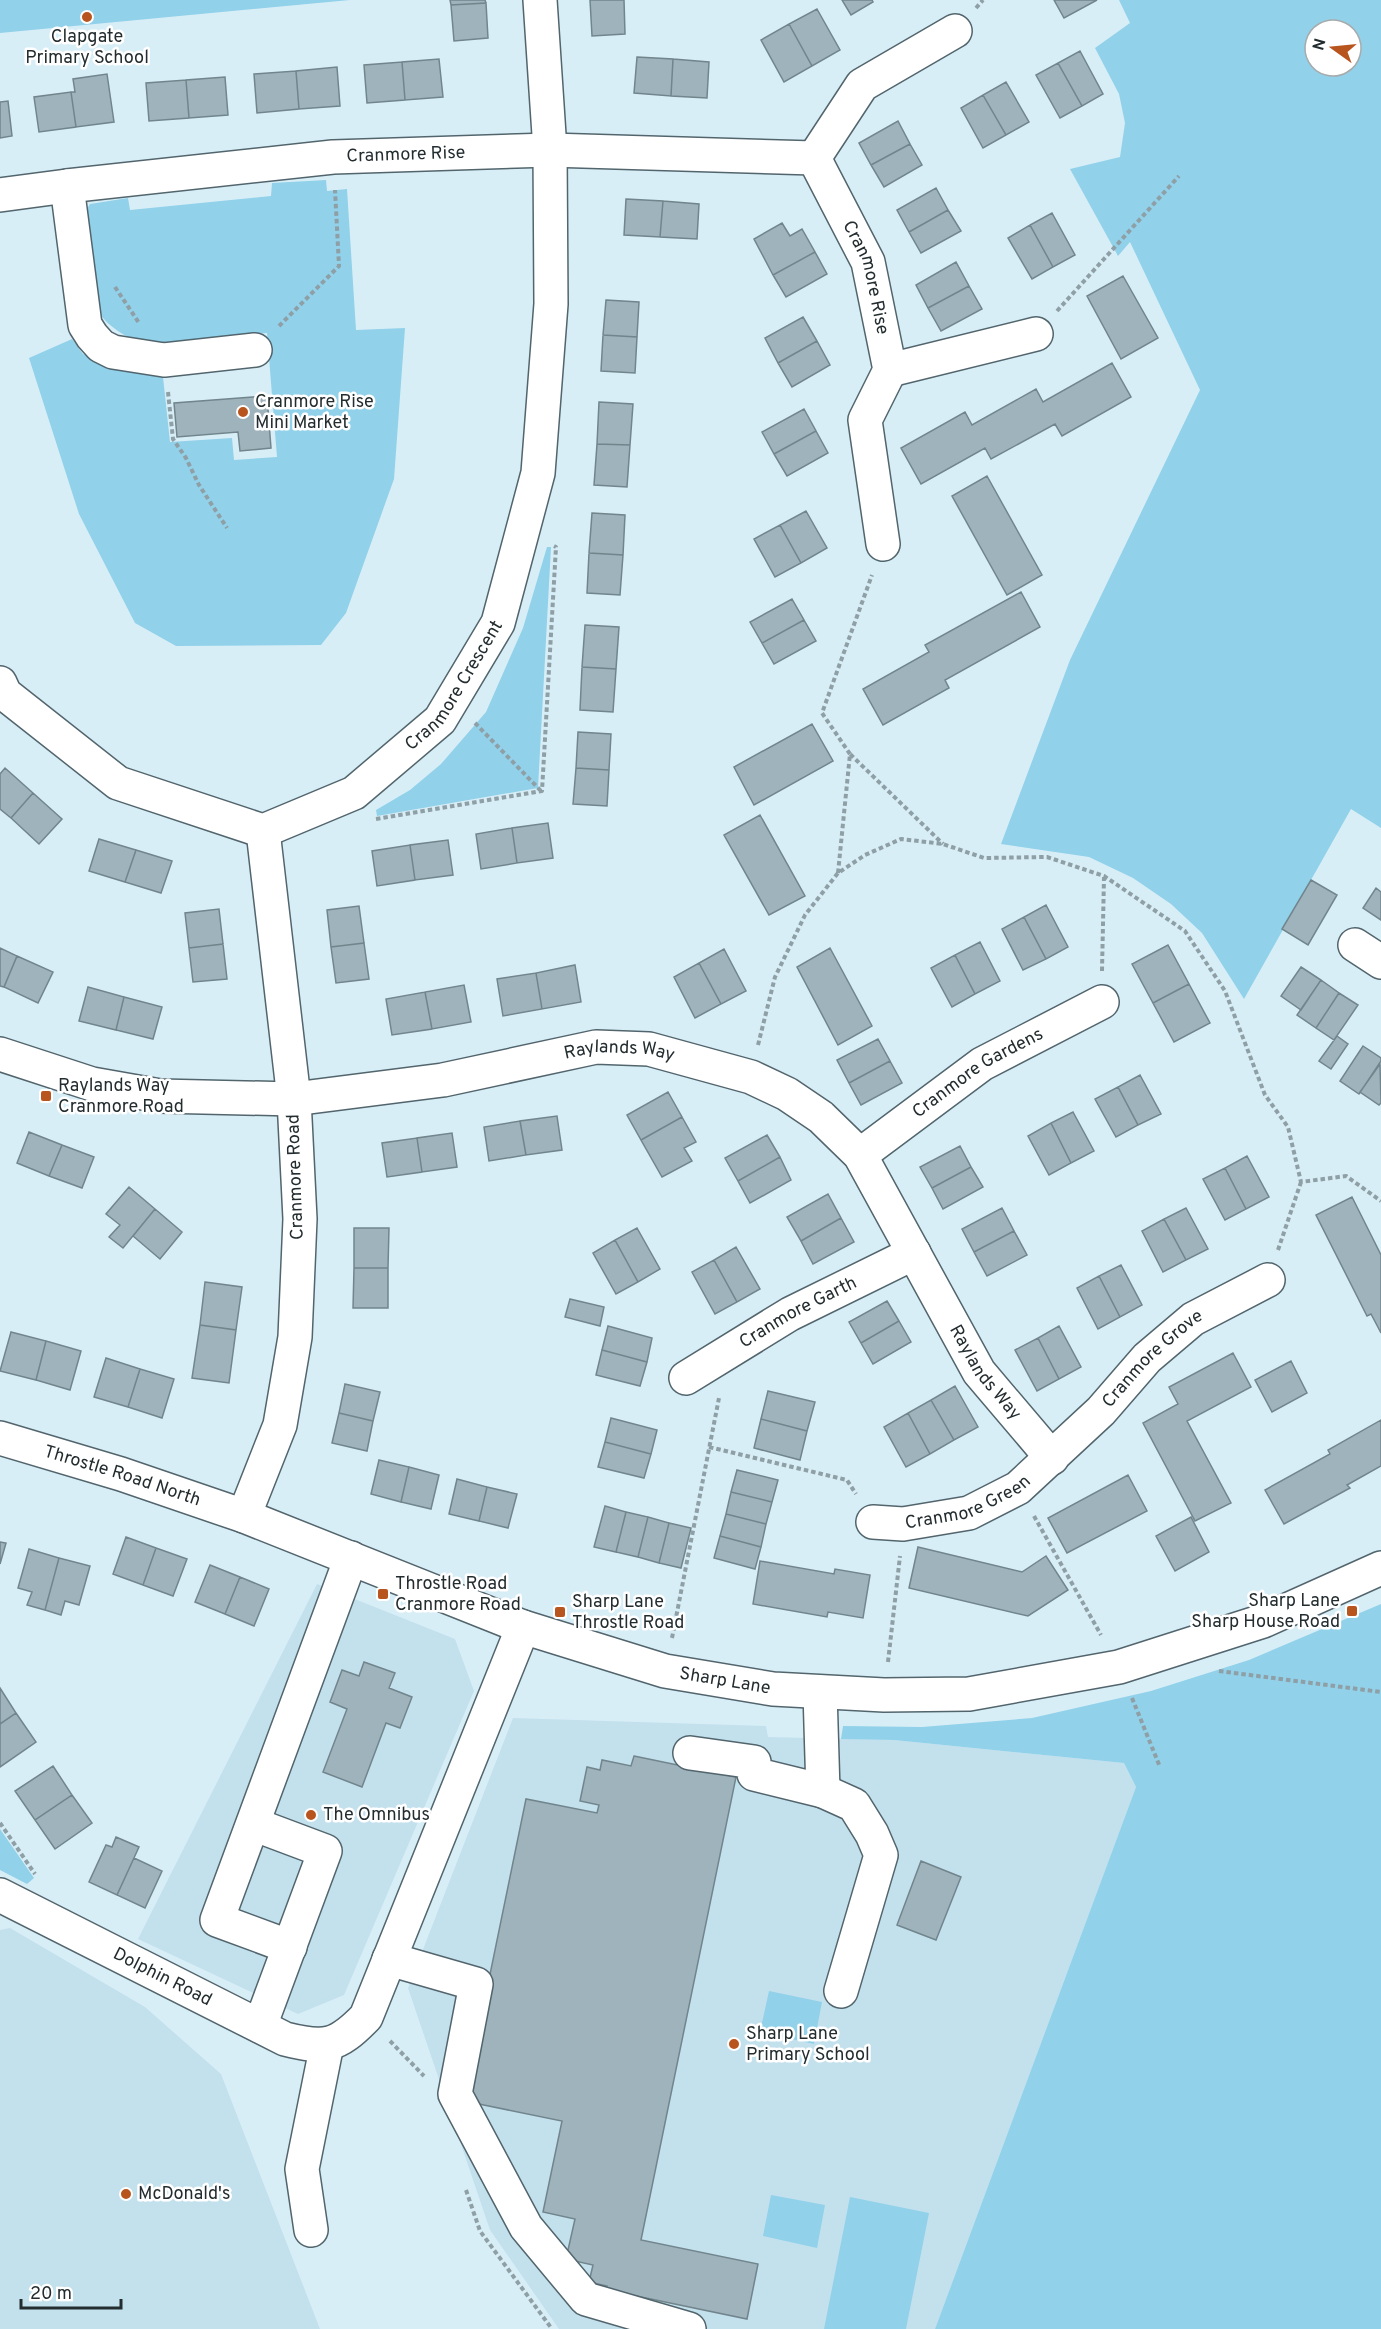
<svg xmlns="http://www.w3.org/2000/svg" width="1381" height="2329" font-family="Overpass,sans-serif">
<rect width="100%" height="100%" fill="#d8eef7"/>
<!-- built -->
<path fill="#c3e0ed" d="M317 1584 455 1639 474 1691 344 1995 298 2014 138 1939Z
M513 1718 766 1726 768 1737 894 1740 1124 1763 1136 1787 935 2329H559L490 2230 408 1988Z
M10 1928 145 2007 221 2074 320 2329H0V1930Z"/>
<!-- green -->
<path fill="#91d1ea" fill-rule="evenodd" d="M0 0H350L0 33Z
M1119 0H1381V828L1351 809 1244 999 1202 933 1171 904 1133 878 1089 857 1001 844 1070 660 1200 390 1130 242 1118 256 1070 169 1120 157 1125 123 1119 94 1095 48 1130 23ZM1315 30H1351V66H1315Z
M326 180 327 191 347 189 356 330 405 328 394 479 346 613 321 645 176 646 135 623 79 514 29 358 72 339 83 354 96 359 163 377 170 442 232 438 234 460 277 457 267 333 147 345C131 339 114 331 103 318 89 303 84 240 81 218L90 204 128 198 130 210 271 196 272 183Z
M547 547H551L538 788 377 816 376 810 410 790 441 764 486 712 523 628Z
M1381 1604V2329H935L1136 1787 1124 1763 894 1740 841 1739 843 1726 922 1727 1032 1718 1151 1691 1249 1660Z
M0 1829 34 1878 27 1884 0 1870Z
M769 1991 822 2002 814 2044 760 2032Z
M771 2195 825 2205 817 2248 763 2236Z
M850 2197 929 2213 906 2329H824Z"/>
<!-- building -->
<path fill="#9fb3bc" stroke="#71858d" stroke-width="1.5" d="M450 0H485L486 3 451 5Z
M590 0H624L625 34 592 36Z
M842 0H872L873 2 851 15Z
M1054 0H1097L1064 18Z
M486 3 488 38 454 41 451 5Z
M817 9 840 50 812 66 789 24Z
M789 24 812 66 784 82 761 40Z
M1080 51 1103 94 1082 106 1058 63Z
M637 57 673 59 671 96 634 93Z
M439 59 443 97 405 100 402 62Z
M673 59 709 62 707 98 671 96Z
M402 62 405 100 367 103 364 65Z
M1058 63 1082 106 1060 118 1036 75Z
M337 67 340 106 299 109 296 71Z
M296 71 299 109 257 113 254 74Z
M107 74 114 122 76 127 71 92H75L73 79Z
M225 77 228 115 189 118 186 80Z
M186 80 189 118 149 121 146 83Z
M1006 82 1029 122 1006 135 983 95Z
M71 92 76 127 39 132 34 97Z
M983 95 1006 135 983 148 961 108Z
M8 101 12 136 0 138V102Z
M898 121 910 144 871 165 859 143Z
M910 144 922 165 884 187 871 165Z
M936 188 948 210 909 232 897 210Z
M626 199 663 201 660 237 624 235Z
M663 201 699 204 697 239 660 237Z
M948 210 961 231 921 253 909 232Z
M1052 213 1075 255 1053 267 1030 225Z
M782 223 790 236 802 229 815 252 773 275 754 239Z
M1030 225 1053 267 1032 279 1008 238Z
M815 252 827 274 786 297 773 275Z
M956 262 969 286 928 308 916 285Z
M1123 276 1158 338 1121 359 1087 296Z
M969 286 982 309 941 331 928 308Z
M606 300 639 302 637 337 603 335Z
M803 317 817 341 778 363 765 338Z
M603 335 637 337 635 373 601 371Z
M817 341 830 365 792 387 778 363Z
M1112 363 1131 397 1062 436 1055 424 991 459 985 448 921 484 901 448 965 412 972 425 1036 389 1043 402Z
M267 396 271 448 240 451 238 432 177 437 174 403Z
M599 402 633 404 630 445 597 444Z
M804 409 816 431 774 454 762 432Z
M816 431 828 453 787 476 774 454Z
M597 444 630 445 627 487 594 485Z
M987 476 1042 575 1007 595 952 496Z
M806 511 827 548 801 563 780 525Z
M592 513 625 515 623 555 589 553Z
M780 525 801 563 775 577 754 539Z
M589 553 623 555 620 595 587 593Z
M1021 592 1040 627 945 680 949 688 883 725 863 689 929 652 925 645Z
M792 599 804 620 762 643 750 622Z
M804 620 816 641 774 664 762 643Z
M585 625 619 627 616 669 582 667Z
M582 667 616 669 613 712 580 710Z
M812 724 833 761 754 805 734 767Z
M578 732 611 734 609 770 576 768Z
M5 768 33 793 11 818 0 809V774Z
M576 768 609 770 607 806 573 804Z
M33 793 62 819 39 844 11 818Z
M760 815 805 896 769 915 724 835Z
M548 823 553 858 517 863 512 828Z
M512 828 517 863 481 869 476 834Z
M99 839 136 850 125 882 89 871Z
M448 840 453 875 415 880 410 845Z
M410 845 415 880 377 886 372 851Z
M136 850 172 861 161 893 125 882Z
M1311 880 1337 895 1308 945 1282 929Z
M1376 888 1381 892V920L1363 908Z
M1046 905 1068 947 1046 959 1024 917Z
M359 906 364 943 331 947 327 910Z
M219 909 223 944 189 948 185 913Z
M1024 917 1046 959 1023 970 1002 929Z
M980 942 1000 981 975 994 955 955Z
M364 943 369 979 336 983 331 947Z
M223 944 227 979 193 982 189 948Z
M1168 945 1189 984 1153 1003 1132 964Z
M0 948 17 956 4 987 0 986Z
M830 948 872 1026 838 1045 797 967Z
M724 949 746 991 721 1004 699 963Z
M955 955 975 994 952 1007 931 968Z
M17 956 53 972 38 1003 4 987Z
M699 963 721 1004 695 1018 674 977Z
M575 965 581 1002 542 1009 536 973Z
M1301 967 1321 980 1301 1010 1281 996Z
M536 973 542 1009 503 1016 497 979Z
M1321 980 1339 993 1316 1028 1297 1015Z
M1189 984 1210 1023 1174 1042 1153 1003Z
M464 985 471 1022 432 1029 425 992Z
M88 987 124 997 116 1030 79 1021Z
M425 992 432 1029 392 1035 386 999Z
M1339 993 1358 1005 1334 1040 1316 1028Z
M124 997 162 1007 153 1039 116 1030Z
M1337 1036 1348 1044 1331 1069 1319 1061Z
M878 1039 890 1061 849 1083 837 1060Z
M1363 1046 1381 1058V1061L1359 1094 1340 1081Z
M890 1061 902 1083 861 1105 849 1083Z
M1380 1064 1381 1103 1379 1105 1360 1092Z
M1140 1075 1161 1114 1138 1125 1118 1087Z
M1118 1087 1138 1125 1116 1137 1095 1099Z
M668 1092 682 1117 641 1140 627 1115Z
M1073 1112 1094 1151 1071 1163 1051 1123Z
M557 1116 562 1150 526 1155 520 1121Z
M682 1117 696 1142 684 1148 692 1161 662 1177 641 1140Z
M520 1121 526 1155 489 1161 484 1127Z
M1051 1123 1071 1163 1049 1175 1028 1136Z
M29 1132 62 1145 49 1176 17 1163Z
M452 1133 457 1167 422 1172 417 1138Z
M767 1135 780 1157 738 1181 725 1158Z
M417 1138 422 1172 387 1177 382 1143Z
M62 1145 94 1157 82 1188 49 1176Z
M960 1146 971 1167 932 1188 920 1167Z
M1247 1156 1269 1197 1246 1209 1225 1168Z
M780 1157 791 1180 750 1203 738 1181Z
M971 1167 983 1187 943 1209 932 1188Z
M1225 1168 1246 1209 1225 1220 1203 1179Z
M129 1187 155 1209 123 1248 109 1237 120 1225 106 1214Z
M828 1194 841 1218 801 1241 787 1217Z
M1352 1197 1381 1255V1333L1371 1314 1367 1316 1316 1215Z
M1002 1208 1014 1231 974 1252 962 1229Z
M1186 1208 1208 1249 1186 1260 1164 1219Z
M155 1209 182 1232 160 1259 133 1236Z
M841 1218 854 1242 813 1264 801 1241Z
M1164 1219 1186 1260 1163 1272 1142 1231Z
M354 1228H389L388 1268H354Z
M637 1228 660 1269 638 1282 615 1240Z
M1014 1231 1027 1255 987 1276 974 1252Z
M615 1240 638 1282 616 1294 593 1253Z
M736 1247 760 1289 737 1302 714 1260Z
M714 1260 737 1302 715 1314 692 1272Z
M1121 1265 1142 1305 1120 1317 1099 1276Z
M354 1268H388V1308H353Z
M1099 1276 1120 1317 1098 1329 1077 1288Z
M205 1282 242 1287 236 1330 200 1325Z
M570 1299 604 1307 600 1326 565 1317Z
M887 1301 899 1321 861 1343 849 1322Z
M899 1321 911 1342 873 1364 861 1343Z
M200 1325 236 1330 229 1383 192 1378Z
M608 1326 652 1338 647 1362 602 1350Z
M1059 1326 1081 1367 1059 1379 1038 1338Z
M11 1332 46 1341 36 1380 0 1371Z
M1038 1338 1059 1379 1037 1391 1015 1350Z
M46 1341 81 1351 70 1390 36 1380Z
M602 1350 647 1362 640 1386 596 1375Z
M1233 1353 1251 1387 1187 1421 1231 1503 1195 1521 1143 1423 1178 1404 1169 1387Z
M106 1358 140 1369 128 1407 94 1397Z
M1291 1361 1307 1393 1272 1412 1255 1380Z
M140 1369 174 1379 162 1418 128 1407Z
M345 1384 380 1392 373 1421 339 1413Z
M955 1386 978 1427 954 1440 931 1400Z
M768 1391 815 1402 807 1431 761 1419Z
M931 1400 954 1440 930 1454 908 1413Z
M339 1413 373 1421 367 1451 332 1443Z
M908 1413 930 1454 906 1467 884 1427Z
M611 1418 657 1430 651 1454 605 1442Z
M761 1419 807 1431 800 1460 754 1448Z
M1381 1420V1466L1347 1485 1350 1488 1284 1524 1265 1490 1330 1454 1328 1450Z
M605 1442 651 1454 644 1478 598 1467Z
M379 1460 409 1467 401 1502 371 1494Z
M409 1467 439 1475 431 1509 401 1502Z
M737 1470 778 1480 772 1502 731 1492Z
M1128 1475 1147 1511 1067 1553 1048 1518Z
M457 1479 487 1487 479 1521 449 1514Z
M487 1487 517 1494 508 1528 479 1521Z
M731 1492 772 1502 766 1524 726 1514Z
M605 1506 626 1512 616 1552 594 1547Z
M626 1512 648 1517 638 1557 616 1552Z
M726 1514 766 1524 761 1547 720 1536Z
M648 1517 669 1523 659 1563 638 1557Z
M1191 1517 1209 1552 1175 1571 1156 1536Z
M669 1523 691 1528 681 1568 659 1563Z
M720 1536 761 1547 755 1569 714 1558Z
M126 1537 156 1548 143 1585 113 1574Z
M0 1542 6 1543 0 1564Z
M918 1547 1022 1572 1046 1556 1068 1590 1028 1616 909 1588Z
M156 1548 187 1559 173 1596 143 1585Z
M29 1549 59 1558 45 1610 27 1605 32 1592 18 1588Z
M59 1558 90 1566 79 1605 65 1601 61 1615 45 1610Z
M760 1561 834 1574 835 1569 870 1575 863 1618 828 1612 827 1617 753 1604Z
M210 1565 240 1577 225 1614 195 1602Z
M240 1577 269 1589 254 1626 225 1614Z
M364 1662 395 1673 389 1688 412 1697 400 1728 386 1723 362 1787 323 1772 347 1709 330 1702 342 1670 359 1676Z
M0 1688 16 1713 0 1724Z
M16 1713 36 1742 0 1767V1724Z
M634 1756 736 1777 641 2240 758 2264 747 2319 622 2293 605 2296 607 2286 589 2282 593 2265 566 2259 575 2219 543 2212 562 2121 464 2101 526 1799 597 1813 599 1805 580 1801 587 1767 600 1770 602 1760 631 1766Z
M53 1766 72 1795 35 1820 15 1791Z
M72 1795 92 1823 55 1849 35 1820Z
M116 1837 139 1847 117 1895 89 1882 106 1845 112 1847Z
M134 1858 162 1871 145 1908 117 1895Z
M921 1861 961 1877 936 1940 897 1925Z"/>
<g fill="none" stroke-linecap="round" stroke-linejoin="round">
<!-- minor casing -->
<g stroke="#52656d" stroke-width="36">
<g id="minor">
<path d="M814 158 862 85 955 31"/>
<path d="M67 186 85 325 92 336 101 346 113 352 164 360 255 350"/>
<path id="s1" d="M0 195 67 186 333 157 550 150 814 158 868 262 890 370 865 420 883 544"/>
<path d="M890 370 1036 334"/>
<path id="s2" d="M0 683 5 694 118 783 263 831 354 793 440 720 498 623 538 473 551 304 550 150 540 0"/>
<path d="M1355 945 1381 962"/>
<path id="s3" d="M0 1054 92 1084 160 1096 294 1099 443 1080 596 1047 649 1049 751 1077 787 1094 821 1117 860 1155 979 1372 1052 1458"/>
<path id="s4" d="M860 1155 982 1064 1102 1002"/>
<path id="s5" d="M686 1378 790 1314 914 1253"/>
<path id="s6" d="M0 1438 121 1474 244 1516 523 1627 665 1671 773 1689 884 1695 969 1694 1119 1667 1263 1621 1381 1568"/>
<path d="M244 1516 280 1425 295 1337 300 1219 294 1099 263 831"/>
<path id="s7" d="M873 1522 903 1524 969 1513 1018 1488 1101 1411 1147 1358 1193 1319 1268 1280"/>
<path d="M690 1753 754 1762V1774L823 1791 820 1692"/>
<path d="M823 1791 854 1805 872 1834 881 1855 841 1991"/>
<path d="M253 1824 325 1851 260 2026"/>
<path id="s8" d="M0 1895 285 2039C325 2049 337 2047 366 2017L523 1627"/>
<path d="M290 1947 217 1920 351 1558"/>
<path d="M389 1959 476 1984 455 2094 526 2227 586 2299 689 2329"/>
<path d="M311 2230 302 2169 327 2044"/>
</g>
</g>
<!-- path -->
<path stroke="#8f9fa6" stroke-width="4" stroke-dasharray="4.5 3" stroke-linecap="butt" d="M976 8 983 0
M115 287 139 323
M1057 311 1179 176
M279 326 339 266 335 190
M168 392 173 439 186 458 199 485 227 528
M475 723 541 791
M850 754 822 713 872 575
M376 819 542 791 556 547 554 546
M838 873 850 754 943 844
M1102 971 1104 877
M758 1045 775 977 805 915 838 873 865 855 901 839 943 844 984 858 1047 857 1104 876 1185 931 1225 991 1265 1095 1288 1127 1301 1182 1346 1176 1381 1201
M1278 1250 1301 1182
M709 1447 847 1480 856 1494
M1034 1516 1101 1635
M672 1638 719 1398
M888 1662 900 1556
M1219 1671 1381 1692
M1132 1698 1160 1767
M0 1823 35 1874
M390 2041 424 2076
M466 2190 480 2231 552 2329"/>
<!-- minor -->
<use href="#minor" stroke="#fff" stroke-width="33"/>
</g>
<!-- markers -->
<g fill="#b8541e" stroke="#fff" stroke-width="2">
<circle cx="87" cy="17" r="6"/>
<circle cx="243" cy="412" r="6"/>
<rect x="40" y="1090" width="12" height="12" rx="3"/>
<rect x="377" y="1588" width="12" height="12" rx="3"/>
<rect x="1346" y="1605" width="12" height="12" rx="3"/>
<rect x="554" y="1606" width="12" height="12" rx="3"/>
<circle cx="311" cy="1815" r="6"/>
<circle cx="734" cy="2044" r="6"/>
<circle cx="126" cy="2194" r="6"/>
</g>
<g text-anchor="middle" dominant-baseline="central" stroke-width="5" stroke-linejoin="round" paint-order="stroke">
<!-- poi labels -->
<g font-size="18" fill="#232c2f" stroke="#fff" text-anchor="start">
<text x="87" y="37" text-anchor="middle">Clapgate<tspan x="87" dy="21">Primary School</tspan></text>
<text x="255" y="402">Cranmore Rise<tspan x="255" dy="21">Mini Market</tspan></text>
<text x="58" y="1086">Raylands Way<tspan x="58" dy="21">Cranmore Road</tspan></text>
<text x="395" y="1584">Throstle Road<tspan x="395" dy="21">Cranmore Road</tspan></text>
<text x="1340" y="1601" text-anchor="end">Sharp Lane<tspan x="1340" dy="21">Sharp House Road</tspan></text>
<text x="572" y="1602">Sharp Lane<tspan x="572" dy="21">Throstle Road</tspan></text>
<text x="323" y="1815">The Omnibus</text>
<text x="746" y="2034">Sharp Lane<tspan x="746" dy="21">Primary School</tspan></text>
<text x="138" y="2194">McDonald's</text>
</g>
<!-- street labels -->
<g font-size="18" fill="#232c2f" stroke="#fff">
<text stroke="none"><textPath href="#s1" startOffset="408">Cranmore Rise</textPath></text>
<text stroke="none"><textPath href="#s1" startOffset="948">Cranmore Rise</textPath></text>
<text stroke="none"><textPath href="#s2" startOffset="556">Cranmore Crescent</textPath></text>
<text stroke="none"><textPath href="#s3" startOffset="630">Raylands Way</textPath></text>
<text stroke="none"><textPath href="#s4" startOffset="144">Cranmore Gardens</textPath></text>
<text transform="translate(296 1177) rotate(-92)">Cranmore Road</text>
<text stroke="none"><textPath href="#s5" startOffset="130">Cranmore Garth</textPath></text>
<text stroke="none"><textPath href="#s7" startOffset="339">Cranmore Grove</textPath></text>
<text stroke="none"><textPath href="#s3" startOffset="1152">Raylands Way</textPath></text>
<text stroke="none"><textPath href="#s6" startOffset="128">Throstle Road North</textPath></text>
<text stroke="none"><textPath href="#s7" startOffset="99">Cranmore Green</textPath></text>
<text stroke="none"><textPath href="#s6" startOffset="766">Sharp Lane</textPath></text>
<text stroke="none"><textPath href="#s8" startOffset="182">Dolphin Road</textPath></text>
</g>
</g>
<!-- north arrow -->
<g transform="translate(1333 48) rotate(285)"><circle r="28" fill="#ffffff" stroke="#a7abac" stroke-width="1.5"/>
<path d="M0-4.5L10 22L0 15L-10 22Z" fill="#b8541e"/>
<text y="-9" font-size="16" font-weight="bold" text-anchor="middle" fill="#232c2f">N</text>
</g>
<!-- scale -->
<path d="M21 2299v9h100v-9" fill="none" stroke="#232c2f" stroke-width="3"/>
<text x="30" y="2299" font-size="18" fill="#232c2f" stroke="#ffffff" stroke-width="4.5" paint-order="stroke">20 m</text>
</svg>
